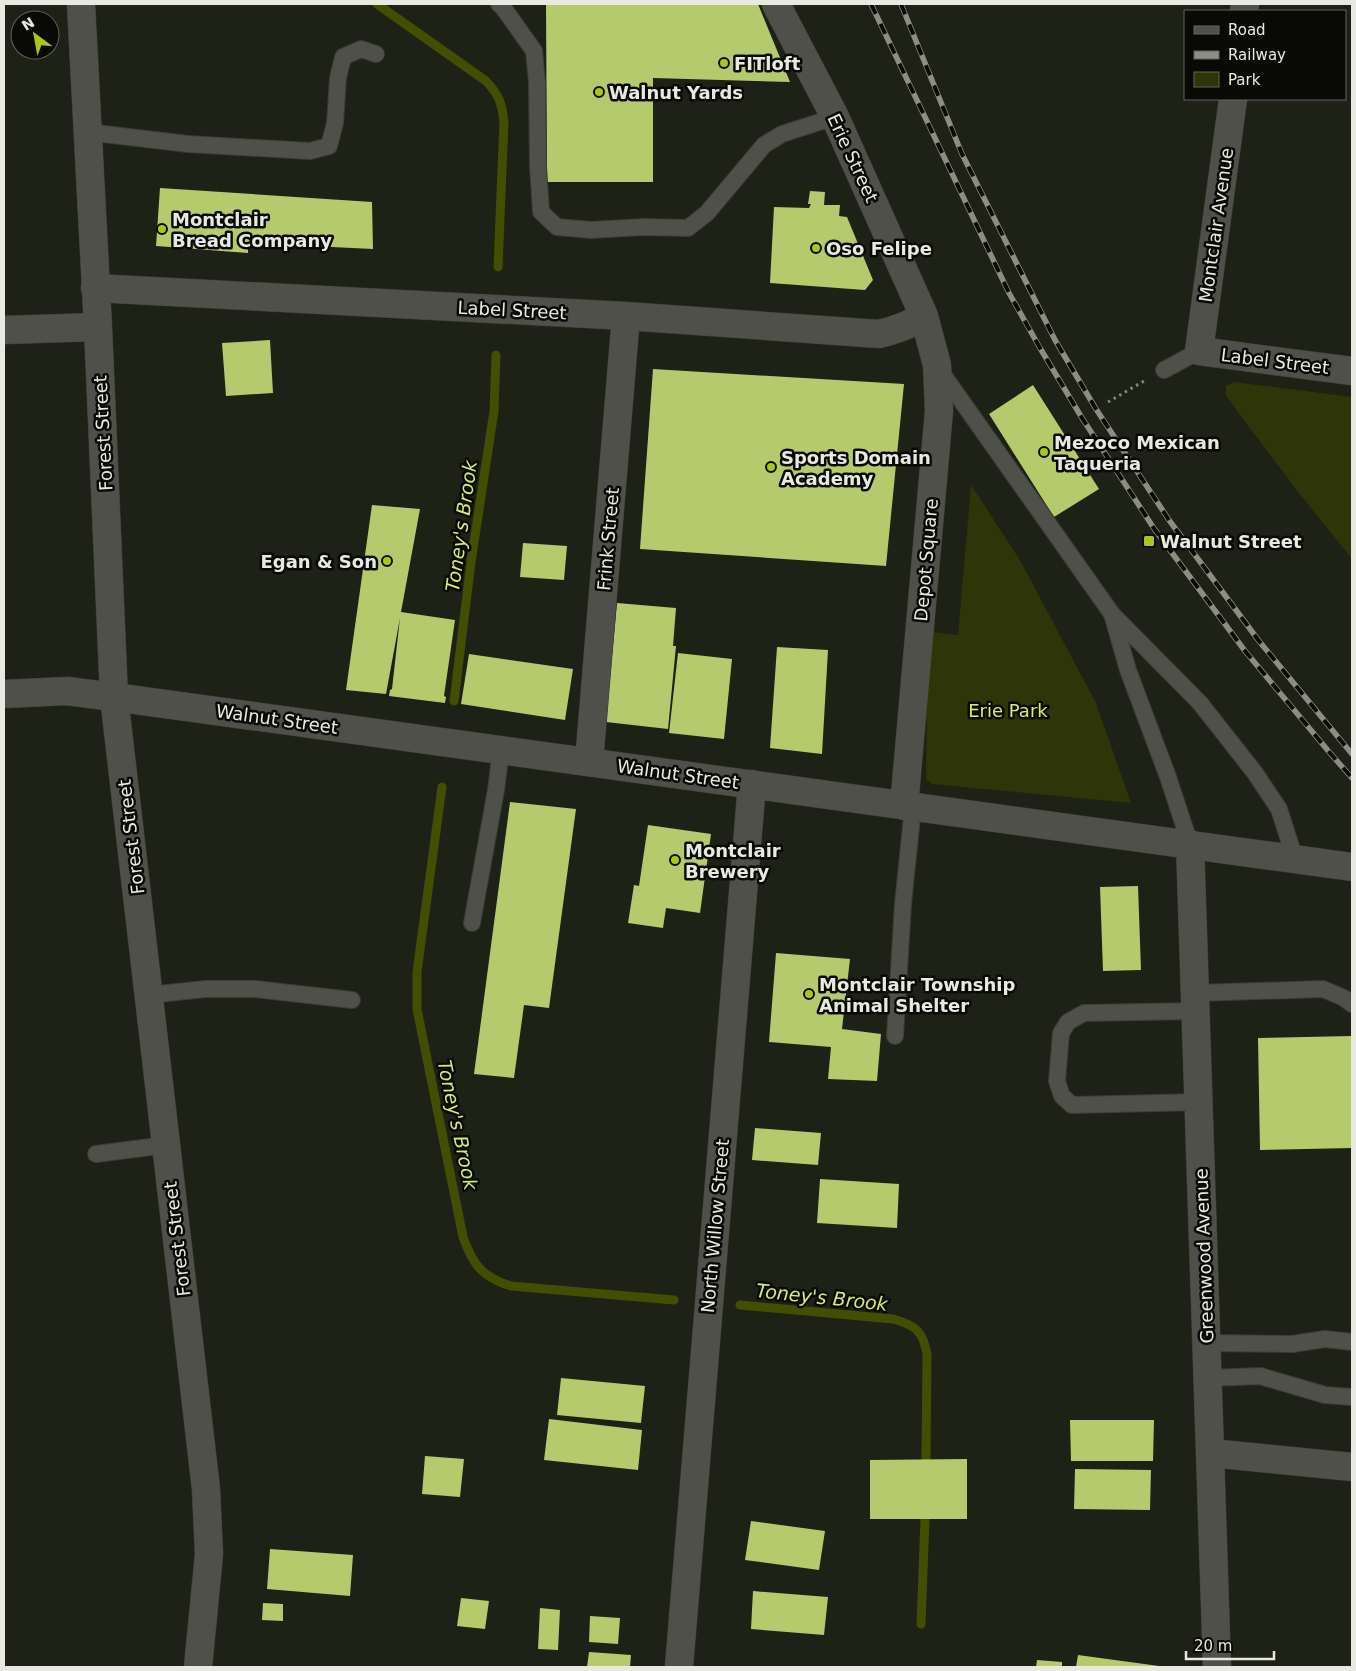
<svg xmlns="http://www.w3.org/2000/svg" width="1356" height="1671" font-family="'DejaVu Sans',sans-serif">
<rect width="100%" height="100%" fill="#1e2115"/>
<!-- green -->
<path fill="#2d3509" d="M1234 382 1352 397V559L1298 492 1234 407 1226 395V386Z
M971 485 1020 560 1096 703 1131 803 932 784 926 779 927 708 933 632 958 635Z"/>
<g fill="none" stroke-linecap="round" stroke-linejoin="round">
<!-- stream -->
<path stroke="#424f00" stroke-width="9" d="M377 4 486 81C499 95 502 103 504 122L498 267
M454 701 471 562 494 411 496 355
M442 787 417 972V1009L463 1237C473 1265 482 1277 511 1286L674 1300
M740 1305 893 1319C915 1325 923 1331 927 1354L926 1459
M921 1624 925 1519"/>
</g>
<!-- building -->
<path fill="#b5ca6d" d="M546 4H758L790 82 653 78V182H547Z
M160 188 372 202 373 249 248 243V253L156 246Z
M810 191 825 192 824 205H840L839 216 847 217 873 280 865 290 770 283 774 207 809 208 811 204H808Z
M270 340 273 393 226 396 222 343Z
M653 369 904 384 886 566 640 549Z
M1033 385 1099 489 1054 517 989 414Z
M372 505 420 509 401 612 455 620 444 696 446 697 445 703 389 696 390 690 392 689 400 618 386 694 346 690Z
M523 543 567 546 564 580 520 577Z
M617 603 676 608 673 646H676L668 729 606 722Z
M777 647 828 650 822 754 770 748Z
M678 653 732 659 724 739 669 733Z
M469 654 573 669 565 720 461 704Z
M510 802 576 809 549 1008 524 1005 514 1078 474 1074Z
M648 825 711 834 700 913 666 908 663 928 628 923 634 885 639 886Z
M1138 886 1141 970 1103 971 1100 887Z
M776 953 850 959 842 1029 881 1034 877 1081 828 1079 831 1047 769 1042Z
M1352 1036V1148L1260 1150 1258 1038Z
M755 1128 821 1133 818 1165 752 1160Z
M820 1179 899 1184 897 1228 817 1223Z
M561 1378 645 1386 641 1423 557 1415Z
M549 1419 642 1430 638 1470 544 1460Z
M1070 1420H1154L1153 1461H1071Z
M425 1456 464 1459 460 1497 422 1494Z
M967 1459V1519H870V1460Z
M1075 1469 1151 1470 1150 1510 1074 1509Z
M751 1521 825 1531 819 1570 745 1560Z
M270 1549 353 1555 350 1596 267 1589Z
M753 1591 828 1597 824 1635 751 1629Z
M461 1598 489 1601 485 1629 457 1626Z
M263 1603 283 1604V1621L262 1620Z
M540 1608 560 1610 558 1650 538 1649Z
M590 1616 620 1618 618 1644 589 1642Z
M589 1652 631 1655 630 1667H587Z
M1078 1655 1159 1666V1667H1076Z
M1037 1660 1062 1662V1667H1036Z"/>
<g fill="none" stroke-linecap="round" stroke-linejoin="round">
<!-- lane casing -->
<g stroke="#3a3d32" stroke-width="18">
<path id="lane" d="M499 4 502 6 534 51 537 82 538 167 541 212 557 227 591 230 644 227 688 228 707 213 764 145 782 134 835 117
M87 132 188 144 310 151 329 146 335 123 338 78 343 57 361 49 376 54
M939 369 1112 614 1128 670 1168 777 1190 844
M1164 370 1199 351
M1113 615 1200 703 1255 773 1279 809 1295 859
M472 923 496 790 501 750
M1195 993 1323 989 1344 998 1352 1004
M149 995 205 989H255L352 1000
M1196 1011 1084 1013 1068 1022 1061 1033 1057 1081 1062 1096 1072 1105 1199 1102
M895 1036 903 904 913 807
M96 1154 166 1145
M1208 1343 1292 1344 1325 1339 1352 1342
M1209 1378 1260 1376 1325 1395 1352 1397"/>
</g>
<!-- street casing -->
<g stroke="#3a3d32" stroke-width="29">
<path id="street" d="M81 4 98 327 114 697 206 1489 209 1554 198 1667
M776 4 835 117 924 316 937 365 939 411 904 806
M1244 11 1245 4
M1233 99 1199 351 1352 371
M95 288 626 316 879 334C896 330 910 325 924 316
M4 330 98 327
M4 694 67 691 114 697 1352 867
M589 762 626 316
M1190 844 1217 1667
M1211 1453 1352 1467
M679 1667 752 784"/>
</g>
<!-- path -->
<path stroke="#83857b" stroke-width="3" stroke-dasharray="2.5 4" stroke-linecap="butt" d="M1108 402 1144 381"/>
<!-- lane -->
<use href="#lane" stroke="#4e5049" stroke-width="16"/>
<!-- street -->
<use href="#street" stroke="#4e5049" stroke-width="28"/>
<!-- rail casing -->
<g stroke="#8c8e84" stroke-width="5.5">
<path id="rail" d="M871 4 1009 293 1040 348 1082 418 1155 530 1245 651 1330 753 1352 778
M901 4 962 154 1055 340 1096 409 1169 520 1259 641 1352 754"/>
</g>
<!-- rail -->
<use href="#rail" stroke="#090a06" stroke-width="4" stroke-dasharray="11" stroke-linecap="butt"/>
</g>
<!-- markers -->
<g fill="#abc615" stroke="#090a06" stroke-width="2">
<circle cx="724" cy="63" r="5"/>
<circle cx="599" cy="92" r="5"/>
<circle cx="162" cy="229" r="5"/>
<circle cx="816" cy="248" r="5"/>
<circle cx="1044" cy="452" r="5"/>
<circle cx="771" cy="467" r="5"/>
<rect x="1143" y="535" width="12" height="12" rx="2.5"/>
<circle cx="387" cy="561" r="5"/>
<circle cx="675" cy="860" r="5"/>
<circle cx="809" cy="994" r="5"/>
</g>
<g text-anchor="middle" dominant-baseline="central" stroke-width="5" stroke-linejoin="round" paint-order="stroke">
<!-- poi labels -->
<g font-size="18" font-weight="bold" fill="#e8eae2" stroke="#090a06" text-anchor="start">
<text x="734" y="63">FITloft</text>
<text x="609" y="92">Walnut Yards</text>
<text x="172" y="219">Montclair<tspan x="172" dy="21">Bread Company</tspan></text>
<text x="826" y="248">Oso Felipe</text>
<text x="1054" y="442">Mezoco Mexican<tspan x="1054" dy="21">Taqueria</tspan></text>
<text x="781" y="457">Sports Domain<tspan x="781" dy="21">Academy</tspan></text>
<text x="1160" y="541">Walnut Street</text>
<text x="377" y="561" text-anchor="end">Egan &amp; Son</text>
<text x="685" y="850">Montclair<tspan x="685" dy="21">Brewery</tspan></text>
<text x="819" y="984">Montclair Township<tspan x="819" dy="21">Animal Shelter</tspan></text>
</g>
<!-- street labels -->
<g font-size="18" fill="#e8eae2" stroke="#090a06">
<text transform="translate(853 158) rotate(65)">Erie Street</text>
<text transform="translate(1216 225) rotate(-82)">Montclair Avenue</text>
<text transform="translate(512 310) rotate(3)">Label Street</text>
<text transform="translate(1275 361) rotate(7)">Label Street</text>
<text transform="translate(103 433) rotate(-93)">Forest Street</text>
<text transform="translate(608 539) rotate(-85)">Frink Street</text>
<text transform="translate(926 560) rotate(-85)">Depot Square</text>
<text transform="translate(277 719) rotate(8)">Walnut Street</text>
<text transform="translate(678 774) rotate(8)">Walnut Street</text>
<text transform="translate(131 837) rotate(-97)">Forest Street</text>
<text transform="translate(715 1226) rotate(-85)">North Willow Street</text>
<text transform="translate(177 1239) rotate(-97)">Forest Street</text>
<text transform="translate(1204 1256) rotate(-92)">Greenwood Avenue</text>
</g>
<!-- park labels -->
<g font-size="18" fill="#d4ee74" stroke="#090a06">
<text x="1008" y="710">Erie Park</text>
</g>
<!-- water labels -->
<g font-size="19" font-style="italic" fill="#d3ed73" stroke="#090a06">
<text transform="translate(461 526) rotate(-82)">Toney's Brook</text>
<text transform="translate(458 1125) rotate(78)">Toney's Brook</text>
<text transform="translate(822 1297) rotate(6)">Toney's Brook</text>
</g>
</g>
<!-- border -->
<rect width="1356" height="1671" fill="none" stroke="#e8eae2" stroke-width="10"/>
<!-- legend -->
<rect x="1184" y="10" width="162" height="90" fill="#090a06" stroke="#62645e"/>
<rect x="1194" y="26" width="25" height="8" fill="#4e5049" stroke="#62645e"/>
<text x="1228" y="35" font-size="15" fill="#e8eae2">Road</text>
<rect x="1194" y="51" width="25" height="8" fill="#8c8e84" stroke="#62645e"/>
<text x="1228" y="60" font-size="15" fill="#e8eae2">Railway</text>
<rect x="1194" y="72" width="25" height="15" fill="#2d3509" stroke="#62645e"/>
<text x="1228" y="85" font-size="15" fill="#e8eae2">Park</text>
<!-- north arrow -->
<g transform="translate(35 35) rotate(328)"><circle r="24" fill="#090a06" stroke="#62645e"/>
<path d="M0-4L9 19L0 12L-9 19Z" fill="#abc615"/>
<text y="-8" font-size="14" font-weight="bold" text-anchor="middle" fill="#e8eae2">N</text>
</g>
<!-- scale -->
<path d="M1186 1651v8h88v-8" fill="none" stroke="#e8eae2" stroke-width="2.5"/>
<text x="1194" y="1651" font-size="15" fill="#e8eae2" stroke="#090a06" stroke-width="4" paint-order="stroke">20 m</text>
</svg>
